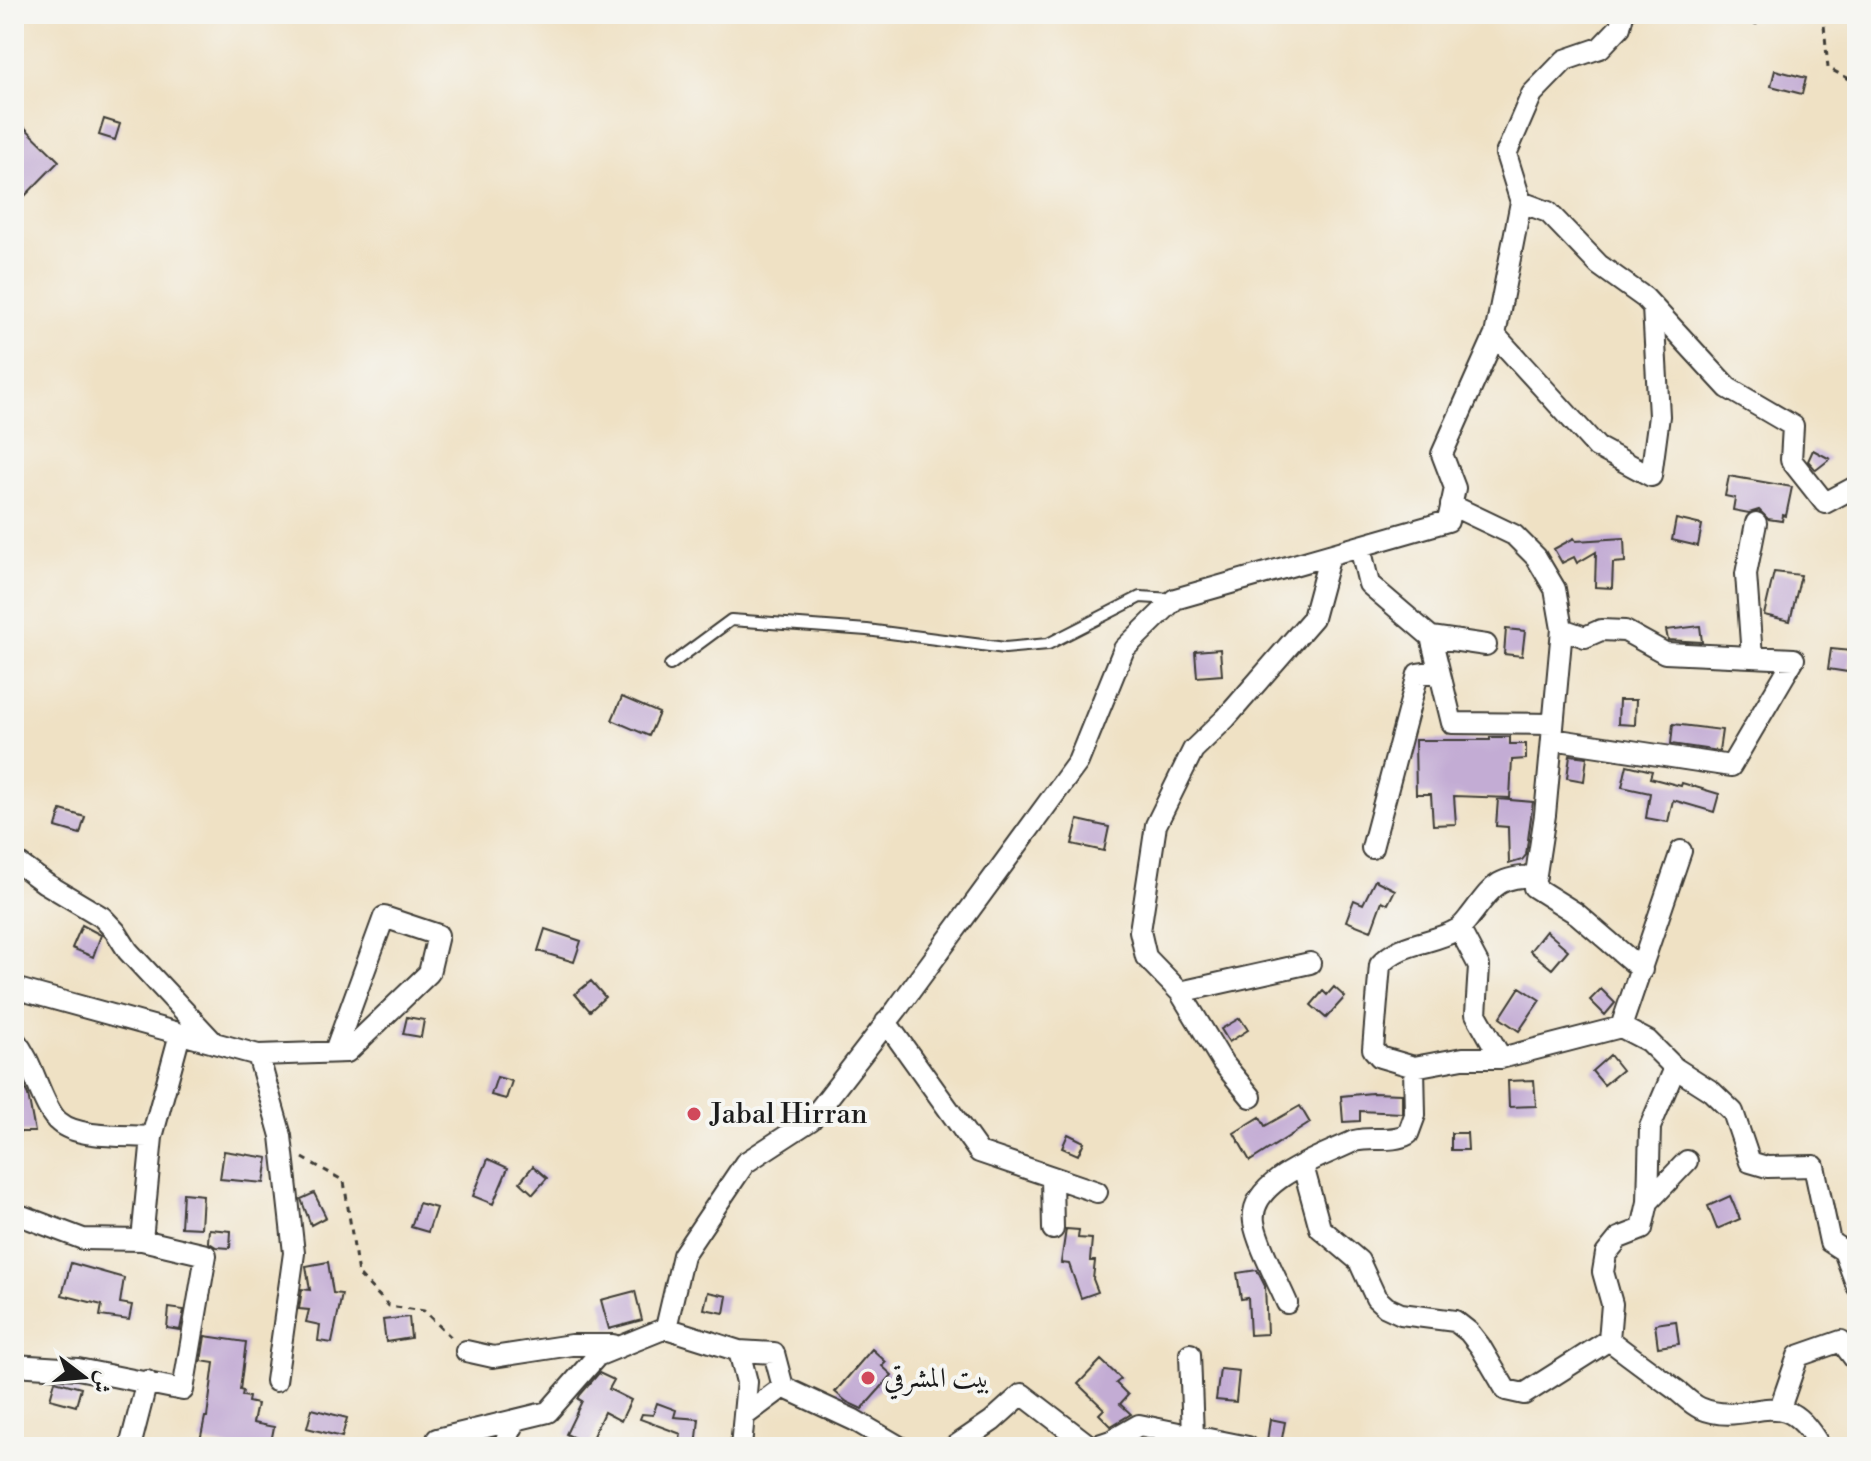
<svg xmlns="http://www.w3.org/2000/svg" width="1871" height="1461" font-family="'Libre Bodoni',Amiri,serif">
<rect width="100%" height="100%" fill="#f6f6f2"/>
<filter id="ink" filterUnits="userSpaceOnUse"><feTurbulence type="fractalNoise" baseFrequency=".0125" numOctaves="2"/><feDisplacementMap in="SourceGraphic" scale="16" xChannelSelector="R" yChannelSelector="G"/><feConvolveMatrix kernelMatrix="1 2 1 2 8 2 1 2 1" color-interpolation-filters="sRGB"/></filter>
<filter id="wash" filterUnits="userSpaceOnUse"><feTurbulence type="fractalNoise" baseFrequency=".006" numOctaves="4" result="noise"/><feDisplacementMap in="SourceGraphic" scale="32" xChannelSelector="R" yChannelSelector="G"/><feGaussianBlur stdDeviation="1.8" result="paint"/><feColorMatrix in="noise" values="0 0 0 0 0 0 0 0 0 0 0 0 0 0 0 0 0 1.4 0 .05"/><feComposite in="paint" operator="in"/></filter>
<g filter="url(#wash)">
<rect width="100%" height="100%" fill="#efe1c4"/>
<g id="blocks">
<!-- building -->
<path fill="#c3acd4" d="M1775 70 1806 78 1802 94 1771 86Z
M14 117 59 161 14 207Z
M104 119 120 124 115 140 99 135Z
M1813 450 1830 459 1816 470 1808 461Z
M1729 476 1792 487 1786 516 1783 515 1782 521 1768 519 1759 510 1749 513 1733 510 1735 498 1725 496Z
M1676 519 1702 525 1698 546 1672 540Z
M1574 538 1576 541 1624 538 1625 562 1613 563 1612 588 1595 587 1596 552 1577 563 1574 557 1562 563 1554 549Z
M1774 572 1801 575 1790 621 1764 615Z
M1700 626 1702 642 1668 640 1666 630Z
M1506 629 1525 631 1522 656 1504 654Z
M1220 649 1222 675 1197 677 1195 651Z
M1831 649 1851 651 1848 672 1828 669Z
M622 697 659 713 649 736 612 720Z
M1619 700H1636L1635 725 1618 724Z
M1673 724 1722 730 1719 751 1671 744Z
M1490 737H1510V744H1526V759L1512 760 1510 798 1454 796 1456 824 1433 825 1431 794H1416L1415 740H1490Z
M1570 755 1587 757 1584 781 1567 778Z
M1627 765 1652 771 1650 778 1681 786 1682 783 1719 794 1714 812 1673 800 1668 822 1646 818 1650 793 1622 787Z
M1498 799 1533 802 1526 855 1522 860 1509 864 1508 827 1496 826Z
M61 810 85 817 80 834 56 827Z
M1078 820 1109 827 1104 851 1072 844Z
M1375 880 1395 890 1388 904 1382 901 1371 931 1346 921 1354 900 1363 904Z
M82 925 101 935 93 957 72 948Z
M545 929 581 941 574 962 538 951Z
M1546 931 1568 950 1552 969 1530 951Z
M591 981 605 997 590 1011 575 994Z
M1334 987 1345 997 1326 1018 1311 1005 1323 991 1327 995Z
M1520 987 1540 1000 1519 1031 1500 1018Z
M1601 989 1615 1003 1605 1015 1590 1000Z
M407 1017 424 1020 421 1037 403 1034Z
M1240 1018 1248 1030 1229 1042 1221 1029Z
M1610 1055 1622 1070 1604 1085 1592 1071Z
M14 1063 28 1095 35 1132H14Z
M497 1077 512 1081 506 1099 491 1095Z
M1534 1080 1536 1106 1509 1107 1508 1081Z
M1372 1093 1402 1094V1113L1360 1111V1121L1343 1122 1341 1096Z
M1300 1106 1310 1123 1250 1161 1234 1133 1260 1117 1265 1126Z
M1451 1133H1467L1468 1150H1451Z
M1068 1134 1084 1142 1078 1155 1062 1148Z
M224 1151 268 1158 264 1183 220 1179Z
M488 1159 508 1168 493 1204 473 1196Z
M533 1166 547 1178 533 1194 520 1182Z
M183 1193 203 1195 201 1228 181 1227Z
M314 1193 326 1217 311 1225 301 1199Z
M1730 1196 1740 1219 1717 1229 1708 1206Z
M419 1203 436 1208 428 1232 411 1227Z
M209 1229 231 1231 230 1248 216 1247 208 1242Z
M1066 1229 1079 1230 1078 1238 1092 1239 1090 1261H1095L1093 1279 1098 1292 1081 1298 1069 1264 1061 1263Z
M328 1262 333 1293 342 1294 332 1343 318 1341 320 1325 306 1322 309 1310 299 1309 302 1289 310 1290 306 1266Z
M71 1263 124 1278 120 1303 132 1305 129 1320 100 1316 102 1305 62 1295Z
M1257 1270 1265 1286 1267 1334 1250 1335 1248 1298 1241 1299 1237 1273Z
M635 1291 642 1320 609 1329 601 1300Z
M708 1292 727 1296 724 1313 704 1309Z
M169 1308 184 1310 180 1330 167 1328Z
M409 1317 411 1338 386 1342 383 1320Z
M1676 1321 1679 1344 1658 1347 1655 1324Z
M205 1336 246 1342 240 1390 243 1391 242 1396 249 1397 248 1402 257 1404 253 1423 274 1427 270 1447H227L200 1441 205 1417H207L214 1363 201 1361Z
M872 1349 886 1362 882 1366 892 1375 862 1409 847 1402 835 1392Z
M1101 1360 1121 1379 1116 1383 1128 1395 1120 1404 1131 1414 1111 1426 1099 1414 1104 1409 1078 1384Z
M1220 1369 1239 1371 1236 1402 1216 1400Z
M599 1373 614 1380 609 1389 631 1400 621 1421 604 1412 589 1445 566 1434 582 1401 578 1399 580 1395Z
M55 1381 81 1388 76 1406 50 1399Z
M657 1403 676 1410 674 1417 699 1419 696 1447H679L681 1434 640 1419 642 1414 653 1415Z
M312 1409 347 1418 342 1437 307 1428Z
M1270 1419 1285 1422 1281 1444 1267 1441Z"/>
</g>
</g>
<g filter="url(#ink)">
<use href="#blocks" fill-opacity="0" stroke="#3c3a35" stroke-width="2"/>
<g fill="none" stroke-linecap="round" stroke-linejoin="round">
<!-- lane casing -->
<g stroke="#3c3a35" stroke-width="14">
<path id="lane" d="M670 665 731 620 867 630 1005 648 1048 644 1140 597 1173 599"/>
</g>
<!-- street casing -->
<g stroke="#3c3a35" stroke-width="24">
<path id="street" d="M1521 202 1548 212 1599 265 1645 298 1728 388 1793 426 1791 460 1825 503 1857 486
M1495 335 1597 447 1651 476 1659 416 1653 307
M1451 505 1514 535 1536 557 1555 589 1562 629 1545 815 1534 887 1577 914 1642 970
M1360 547 1369 584 1431 637 1452 723 1553 724
M1431 637 1486 645
M1752 657 1746 574 1756 523
M1552 739 1731 766 1794 659 1665 653 1625 631 1601 630 1585 637 1562 629
M1372 848 1418 674 1439 671
M14 860 45 883 102 917 116 932 128 951 214 1043
M1536 876C1497 877 1494 885 1471 915 1467 920 1464 925 1458 929 1432 945 1402 940 1380 965L1373 1049 1380 1057 1414 1067 1463 1058H1501L1621 1027 1648 1041 1675 1068 1650 1127 1648 1202 1642 1229 1619 1238 1606 1254 1603 1272 1612 1304 1609 1340
M1459 928 1479 966 1476 1014 1501 1058
M14 988 258 1055 347 1052 429 973 438 935 384 917 335 1051
M1180 992 1310 963
M886 1022 979 1152 1097 1192
M1621 1027 1681 851
M14 1039C27 1055 32 1071 40 1090 44 1099 51 1116 59 1122 78 1139 128 1135 152 1137
M258 1055 281 1136 294 1253 276 1381
M1675 1068 1711 1091 1733 1112 1750 1162 1767 1167 1814 1166 1830 1242 1844 1251 1857 1245
M1251 1097 1223 1063 1180 992 1146 957 1140 931 1156 825 1193 750 1226 718 1313 618 1330 555
M1303 1166 1320 1228 1359 1261 1376 1298 1386 1307 1401 1314 1455 1321 1469 1332 1480 1346 1506 1390 1524 1394 1609 1340C1631 1357 1653 1373 1675 1389 1683 1395 1691 1404 1700 1408 1752 1430 1781 1376 1820 1447
M1052 1177 1053 1229
M1648 1202 1687 1161
M14 1213 83 1239 142 1240 206 1255 183 1390 78 1369 14 1365
M142 1240 152 1137 180 1034
M1844 1251 1857 1286
M1287 1303C1278 1282 1257 1243 1254 1222 1248 1180 1324 1156 1354 1141 1372 1136 1392 1143 1408 1134L1415 1115 1414 1067
M466 1351 493 1357 571 1345H613
M739 1351 774 1353 783 1387 854 1420 900 1447
M1190 1354 1193 1436
M1780 1408 1798 1356 1841 1341 1857 1362
M744 1416 783 1387
M437 1439 548 1412 597 1356 666 1328
M130 1447 147 1381
M503 1447 516 1420
M741 1447 747 1382 739 1351 666 1328 683 1255 745 1163 811 1120 897 1009 1078 762 1124 649 1175 599 1448 521 1455 488 1442 454 1495 335 1521 202 1506 154 1532 94 1565 60 1600 48 1620 27 1623 14
M954 1447 992 1421 1022 1394 1091 1447
M1093 1447 1111 1441 1139 1425 1248 1447"/>
</g>
<!-- path -->
<path stroke="#3c3a35" stroke-width="3" stroke-dasharray="6 6" stroke-linecap="butt" d="M1693 14 1705 20 1761 24 1764 14
M1823 14 1828 68 1857 83
M303 1158 344 1181 358 1274 389 1306 424 1311 453 1339"/>
<!-- lane -->
<use href="#lane" stroke="#fff" stroke-width="10"/>
<!-- street -->
<use href="#street" stroke="#fff" stroke-width="20"/>
</g>
</g>
<!-- markers -->
<g fill="#d1495b" stroke="#f6f6f2" stroke-width="3">
<circle cx="694" cy="1114" r="8"/>
<circle cx="868" cy="1378" r="8"/>
</g>
<g text-anchor="middle" dominant-baseline="central" stroke-width="8" stroke-linejoin="round" paint-order="stroke">
<!-- poi labels -->
<g font-size="28" fill="#1c1c1c" stroke="#f6f6f2" text-anchor="start">
<text x="710" y="1114">Jabal Hirran</text>
<text x="884" y="1378">بيت المشرقي</text>
</g>
</g>
<!-- margin -->
<rect width="1871" height="1461" fill="none" stroke="#f6f6f2" stroke-width="48"/>
<!-- north arrow -->
<g transform="translate(84 1377) rotate(106)" stroke="#f6f6f2" stroke-width="6" paint-order="stroke">
<path d="M0-6L14 30L0 20L-14 30Z" fill="#1c1c1c"/>
<text y="-12" font-size="22" font-weight="bold" text-anchor="middle" fill="#1c1c1c">ش</text>
</g>
</svg>
